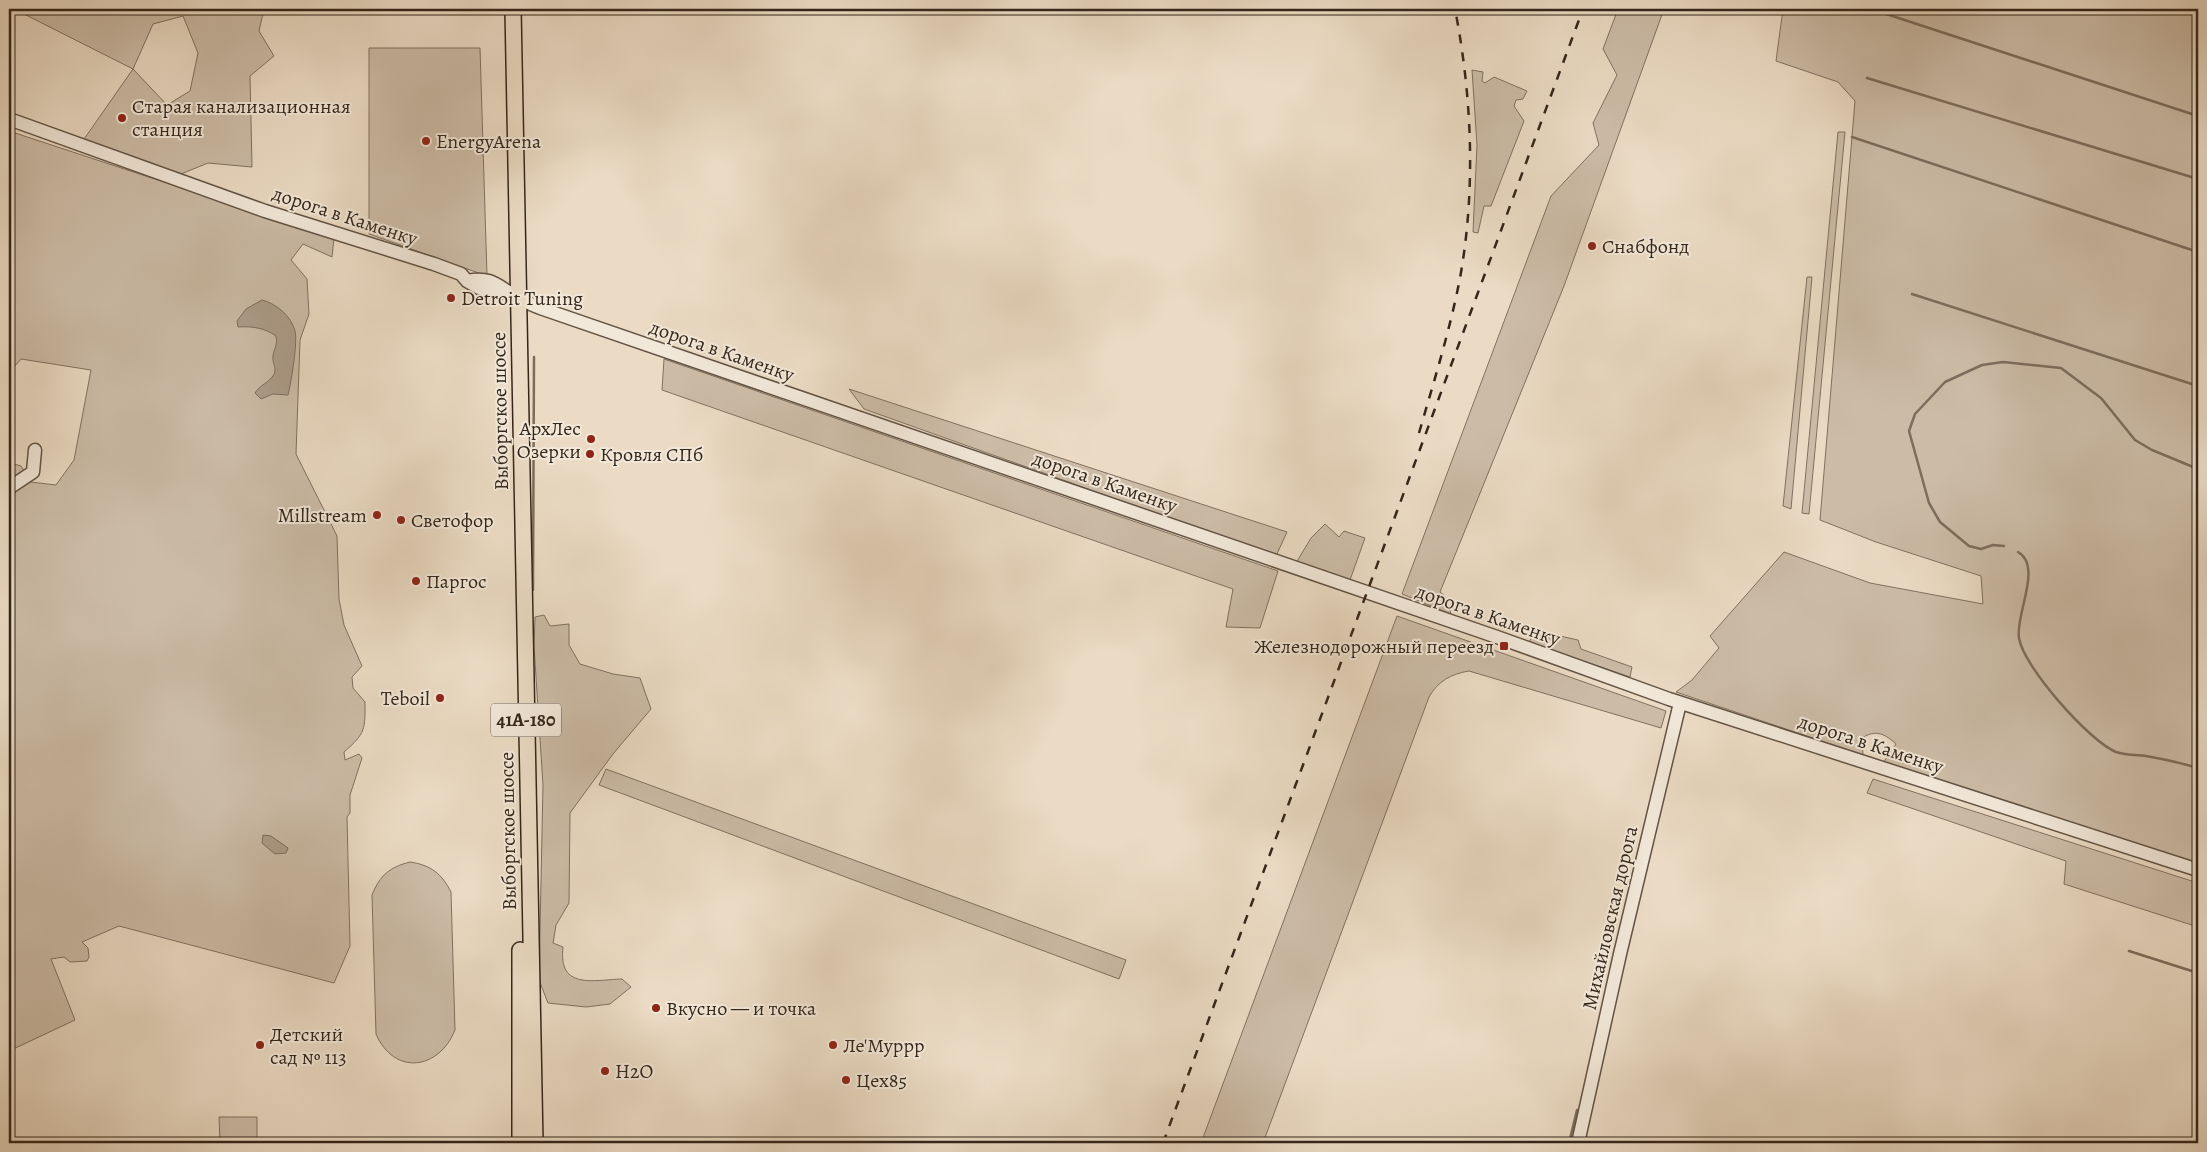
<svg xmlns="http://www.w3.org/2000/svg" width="2207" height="1152" font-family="Alegreya,serif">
<rect width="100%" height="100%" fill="#ebdbc4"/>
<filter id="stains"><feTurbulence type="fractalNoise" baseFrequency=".004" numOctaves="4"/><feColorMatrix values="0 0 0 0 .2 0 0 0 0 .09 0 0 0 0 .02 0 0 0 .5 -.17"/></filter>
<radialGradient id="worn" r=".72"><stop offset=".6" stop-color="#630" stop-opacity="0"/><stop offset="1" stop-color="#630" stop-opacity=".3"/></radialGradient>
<!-- green -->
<path fill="#ccbca7" stroke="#807160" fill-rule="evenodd" d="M14 9H264L259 31 274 56 250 76 252 167 208 163 181 174 82 142 133 69ZM183 16 198 53 190 91 167 105 133 69 153 24Z
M1618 9H1664L1564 286 1440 592 1445 596 1451 614 1402 594 1551 196 1599 145 1593 123 1617 75 1603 49Z
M1783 9H2198V863L1883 763 1896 744C1885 734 1876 729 1862 738L1863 755 1676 692 1692 680 1719 648 1710 636 1784 552 1870 583 1983 604 1981 576 1876 542 1820 520 1855 101 1838 82 1776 61Z
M369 48H480L487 276 369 234Z
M1472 70 1483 72 1482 81 1485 83 1494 77 1527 91 1523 99 1516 100 1514 106 1524 121 1491 206H1484L1478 233 1473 232 1477 145Z
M9 131 334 238 332 257 303 244 291 260 307 279 309 314 300 340 296 454 337 536 339 599 344 625 362 666 352 677 353 688 365 702C365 729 366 733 344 752L345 760 359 754 362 758 350 795V813L347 817 350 946 334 983 119 926 82 942 88 948 89 957 87 961 70 962 64 957 51 959 75 1020 9 1051V472L11 463 21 466 31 482 56 485 74 460 91 370 21 359 14 367 9 368Z
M1838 132H1845L1809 514 1802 513Z
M1807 277H1812L1791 509 1783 506Z
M664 359 1278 571 1260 628 1226 627 1233 589 662 390Z
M849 389 1287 532 1276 556 864 409Z
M1325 524 1339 537 1344 531 1365 538 1350 580 1296 563 1311 538Z
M544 615 550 626 569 624V645L580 664 613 674 640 678 651 709 613 754 570 813 569 903 556 925 553 943 563 947C558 990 593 980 622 979L631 987 610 1004 586 1007 548 1003 539 980 543 785 534 646 535 617Z
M1397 616 1666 711 1661 728 1469 671C1451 674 1438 681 1429 697L1263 1143H1201Z
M1534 633 1556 640 1560 636 1578 640 1581 649 1632 667 1630 677 1529 642Z
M606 769 1126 960 1119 979 599 785Z
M1873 779 2198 883V927L2064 884 2066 861 1867 793Z
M410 862C431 865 442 874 451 892L455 1030C439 1070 394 1076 376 1034L372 895C380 875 390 867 410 862Z
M219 1117H257V1143H220Z"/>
<!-- water -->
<path fill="#ad9d8a" stroke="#7d6d5d" d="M262 300C277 304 291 316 295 331 298 342 291 383 288 395L273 394 261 399 255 393C260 385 268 383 273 376 278 369 272 364 273 356 274 348 278 345 276 336 265 328 252 326 238 327L237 321 246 309Z
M263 835 271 836 288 848 286 853 275 854 262 843Z"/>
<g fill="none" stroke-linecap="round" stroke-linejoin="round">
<!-- stream -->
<path stroke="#7d6d5d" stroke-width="2.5" d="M1871 9 2198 116
M1867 78 2198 179
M1852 137 2198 252
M1912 294 2198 386
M2197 459H2198
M2004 546 1993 545 1981 549 1969 546 1940 522 1929 503 1909 431 1915 414 1945 382 1982 365 2003 362 2061 368 2101 398 2135 440 2152 450 2198 469
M2018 552C2043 566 2015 615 2019 638 2023 666 2089 741 2116 752 2125 755 2137 755 2146 756 2164 759 2181 763 2198 768
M533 590 534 357
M2129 951 2198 973
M1569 1143 1577 1110"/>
<!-- minor casing -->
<g stroke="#625344" stroke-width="15">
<path id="minor" d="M9 119 265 211 434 264 461 274 467 281 479 288 497 293 508 292
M467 281C492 276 497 286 517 297 526 302 534 306 543 309L1497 637 1669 699 2198 870
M9 488 33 472 35 450
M1578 1143 1620 954 1680 703"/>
</g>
<!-- major casing -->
<g stroke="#34261a" stroke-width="18">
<path id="major" d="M513 9 535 1143
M520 950V1143"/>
</g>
<!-- minor -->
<use href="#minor" stroke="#f2e8d9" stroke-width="12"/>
<!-- major -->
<use href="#major" stroke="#ebdbc4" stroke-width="15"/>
<!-- rail -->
<path stroke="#34261a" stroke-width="2.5" stroke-dasharray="9 9" stroke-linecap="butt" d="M1419 433C1434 381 1450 330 1460 278 1476 190 1472 96 1455 9
M1163 1143 1583 9"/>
</g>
<!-- markers -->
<g fill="#8f2418" stroke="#f2e8d9" stroke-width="2">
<circle cx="122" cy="118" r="5"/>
<circle cx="426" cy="141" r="5"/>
<circle cx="1592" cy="246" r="5"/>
<circle cx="451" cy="298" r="5"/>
<circle cx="591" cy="439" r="5"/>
<circle cx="590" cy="454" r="5"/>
<circle cx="377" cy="515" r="5"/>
<circle cx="401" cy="520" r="5"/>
<circle cx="416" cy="581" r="5"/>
<rect x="1499" y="641" width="10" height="10" rx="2.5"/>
<circle cx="440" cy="698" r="5"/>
<circle cx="656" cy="1008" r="5"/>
<circle cx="260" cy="1045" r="5"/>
<circle cx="833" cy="1045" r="5"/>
<circle cx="605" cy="1071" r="5"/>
<circle cx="846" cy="1080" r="5"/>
</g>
<g text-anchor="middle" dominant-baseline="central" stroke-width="4" stroke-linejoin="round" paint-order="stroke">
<!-- shield labels -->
<rect fill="#f2e8d9" stroke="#6d6053" stroke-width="1" x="491" y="703.5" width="70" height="33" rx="4"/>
<g font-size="19" font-weight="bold" fill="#34261a">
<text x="526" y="720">41А-180</text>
</g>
<!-- poi labels -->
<g font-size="20" fill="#34261a" stroke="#f2e8d9" text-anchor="start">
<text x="132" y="106">Старая канализационная<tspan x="132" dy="23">станция</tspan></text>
<text x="436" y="141">EnergyArena</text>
<text x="1602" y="246">Снабфонд</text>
<text x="461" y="298">Detroit Tuning</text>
<text x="581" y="428" text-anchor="end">АрхЛес<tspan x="581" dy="23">Озерки</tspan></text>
<text x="600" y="454">Кровля СПб</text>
<text x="367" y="515" text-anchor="end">Millstream</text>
<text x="411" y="520">Светофор</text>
<text x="426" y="581">Паргос</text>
<text x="1494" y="646" text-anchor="end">Железнодорожный переезд</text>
<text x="430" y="698" text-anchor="end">Teboil</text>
<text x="666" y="1008">Вкусно — и точка</text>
<text x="270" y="1034">Детский<tspan x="270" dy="23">сад № 113</tspan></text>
<text x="843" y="1045">Ле'Муррр</text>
<text x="615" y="1071">H2O</text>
<text x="856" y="1080">Цех85</text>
</g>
<!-- street labels -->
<g font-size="20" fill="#34261a" stroke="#f2e8d9">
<text transform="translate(345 216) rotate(18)">дорога в Каменку</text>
<text transform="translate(722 351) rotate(19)">дорога в Каменку</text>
<text transform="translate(500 411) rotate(-91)">Выборгское шоссе</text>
<text transform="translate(1105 482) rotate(19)">дорога в Каменку</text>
<text transform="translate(1488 615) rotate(19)">дорога в Каменку</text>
<text transform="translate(1871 744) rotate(18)">дорога в Каменку</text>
<text transform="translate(508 831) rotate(-91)">Выборгское шоссе</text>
<text transform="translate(1610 918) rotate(-77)">Михайловская дорога</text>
</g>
</g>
<!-- margin -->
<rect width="2207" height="1152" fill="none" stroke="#ebdbc4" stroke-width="30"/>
<rect x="10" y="10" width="2187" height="1132" fill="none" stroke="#34261a" stroke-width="2.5"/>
<rect x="15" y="15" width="2177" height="1122" fill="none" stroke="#34261a"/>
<rect width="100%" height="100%" filter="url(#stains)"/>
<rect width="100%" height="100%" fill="url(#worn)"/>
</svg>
